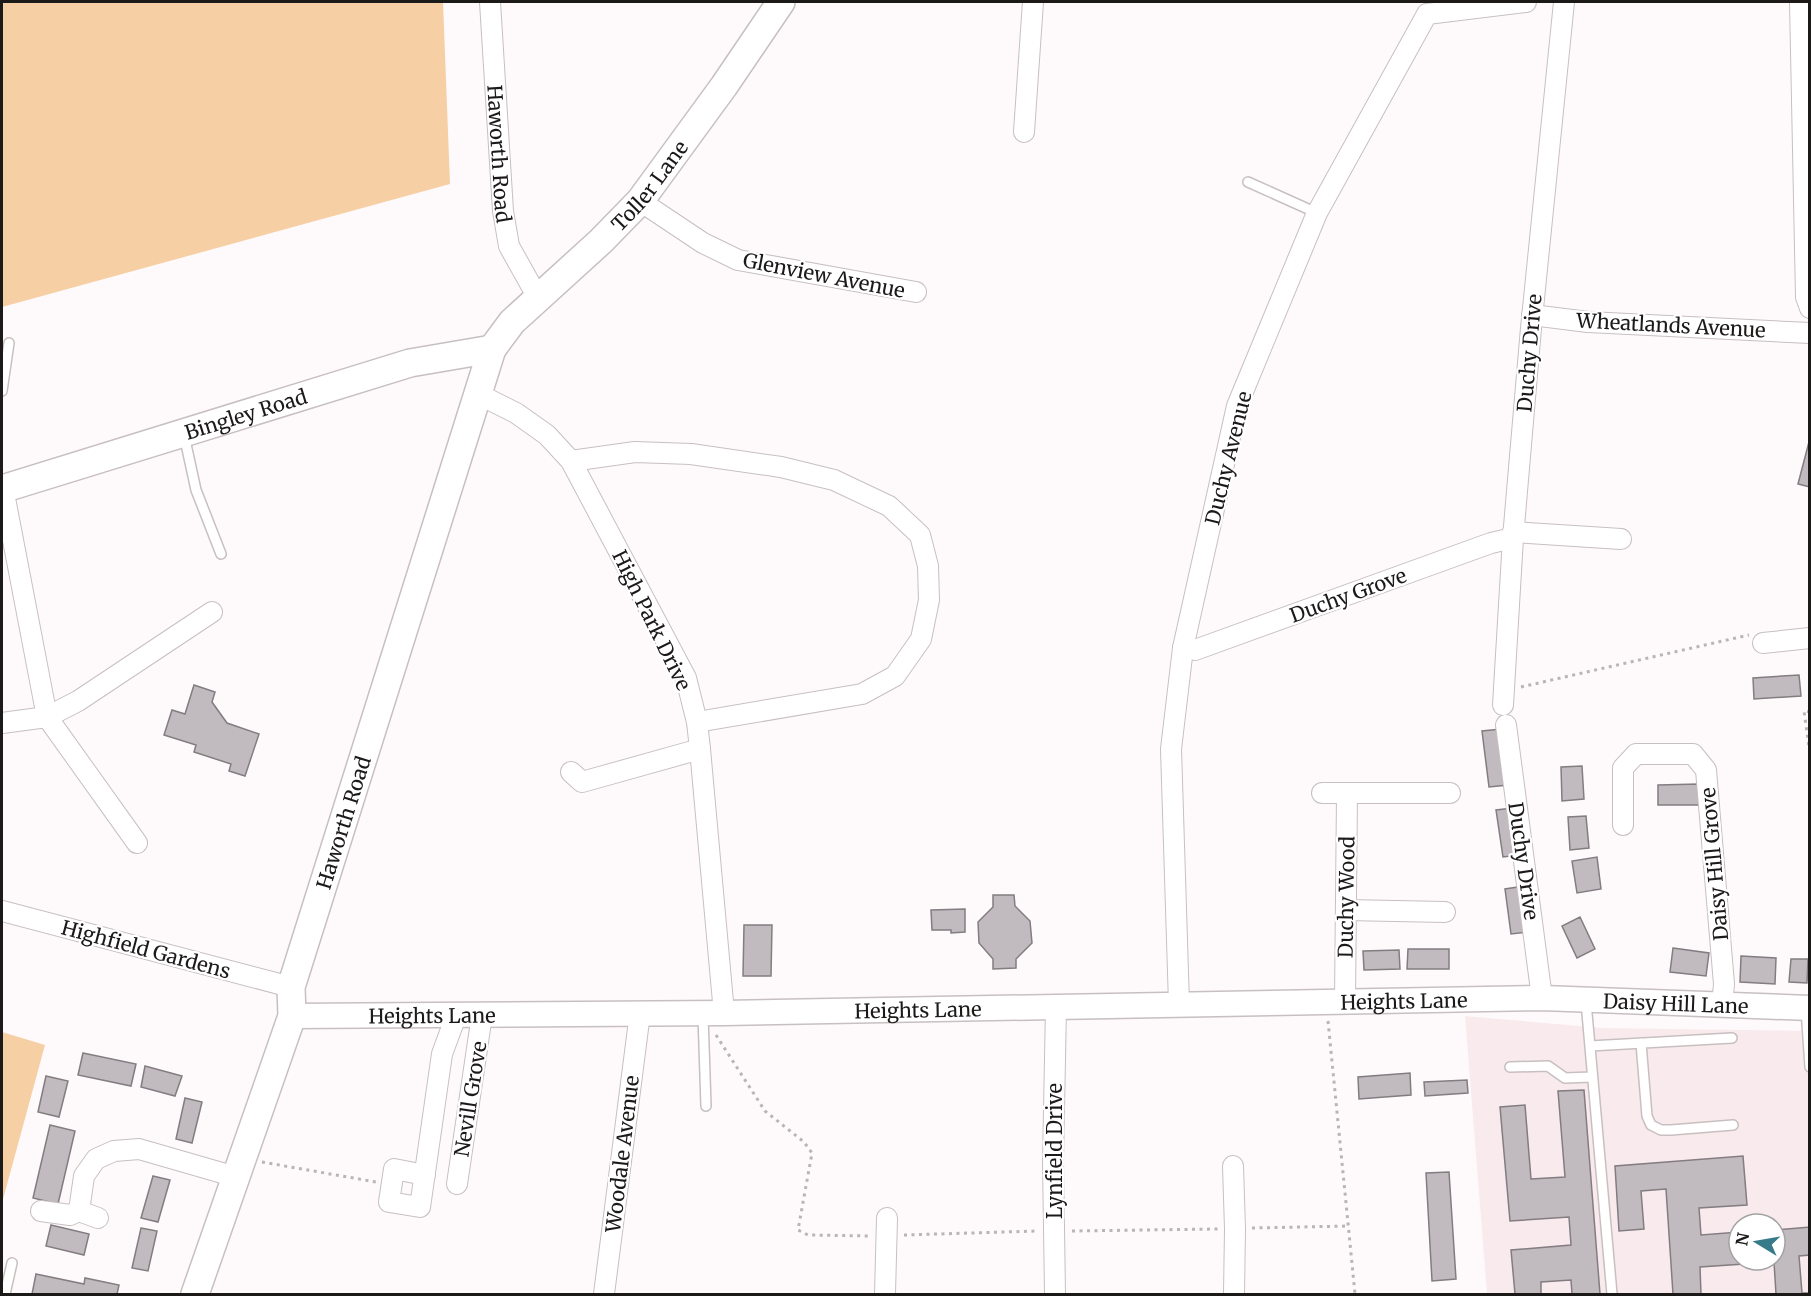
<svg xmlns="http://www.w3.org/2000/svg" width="1811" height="1296" font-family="Merriweather,serif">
<rect width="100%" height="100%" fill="#fefafb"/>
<!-- built -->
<path fill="#f9ebed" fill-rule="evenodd" d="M1465 1016 1603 1028 1809 1031V1294H1487ZM1739 1224H1775V1260H1739Z"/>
<!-- green -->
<path fill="#f6cfa5" d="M2 2H443L450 184 2 307Z
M2 1032 45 1045 2 1203Z"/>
<!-- building -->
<path fill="#c1babf" stroke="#837c81" stroke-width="1.5" d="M1810 438V487L1798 484Z
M1799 675 1801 696 1754 699 1753 678Z
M194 685 215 692 212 702 227 723 259 734 245 776 229 771 231 764 194 752 196 745 164 735 172 710 185 714Z
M1501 729 1508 785 1489 787 1482 731Z
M1582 766 1584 799 1562 801 1561 767Z
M1698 784 1699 805H1658V785Z
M1513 808 1519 855 1503 857 1496 810Z
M1586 816 1589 848 1570 850 1568 817Z
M1597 857 1601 889 1577 893 1572 861Z
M1524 886 1529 932 1511 934 1505 889Z
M993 895H1014L1015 906 1030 921 1032 943 1016 959V968L993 969V959L979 943 978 922 993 907Z
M965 909V932L951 933V930H932L931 910Z
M1580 917 1595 949 1577 958 1562 926Z
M744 925H772L771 976H743Z
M1673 948 1709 953 1706 976 1670 972Z
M1408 949H1449V969H1407Z
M1399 950 1400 969 1364 970 1363 951Z
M1741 956 1776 958 1775 984 1740 982Z
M1791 959H1808L1807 983 1789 982Z
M83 1053 136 1064 131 1086 78 1075Z
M145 1066 182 1076 175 1096 141 1087Z
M1410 1073 1411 1095 1359 1099 1358 1077Z
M46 1076 68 1081 59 1117 38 1112Z
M1467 1080 1468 1093 1425 1096 1424 1082Z
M1584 1090 1600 1294H1572L1571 1280 1541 1282V1294H1515L1511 1250 1571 1245 1569 1217 1510 1221 1500 1107 1525 1105 1531 1179 1565 1177 1558 1091Z
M185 1098 202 1102 192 1143 176 1139Z
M50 1125 75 1131 58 1204 33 1198Z
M1743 1156 1747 1205 1699 1208 1701 1235 1739 1232V1260H1775V1230L1810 1227V1255L1799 1256 1802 1293H1810V1294H1776L1774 1262 1700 1267 1701 1294H1673L1666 1189 1641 1191 1644 1229 1619 1231 1615 1166Z
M1449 1172 1456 1279 1432 1281 1426 1173Z
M153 1176 170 1180 158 1222 141 1218Z
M51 1225 89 1234 84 1255 46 1246Z
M141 1228 157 1231 148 1271 132 1268Z
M36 1274 84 1284 85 1278 119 1285 117 1294H121H32Z"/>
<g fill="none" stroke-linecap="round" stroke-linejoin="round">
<!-- service casing -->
<g stroke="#c8bfc0" stroke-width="12">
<path id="service" d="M1248 182 1317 213
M2 391 9 343
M184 435 196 490 221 554
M1586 1002 1612 1294
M1806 1009 1810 1067
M703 1015 706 1106
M1641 1043 1647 1116 1651 1125 1661 1130H1671L1733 1125
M1590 1046 1732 1038
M1510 1067 1548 1066 1565 1078 1592 1077
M5 1294 12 1263"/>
</g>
<!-- minor casing -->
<g stroke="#c8bfc0" stroke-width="22">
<g id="minor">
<path id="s1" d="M490 2 503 211 509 246 538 298"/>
<path d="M1800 2 1806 297 1810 308"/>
<path d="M1024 132 1033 2"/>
<path d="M640 201 703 243 738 260 916 292"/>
<path d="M1532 315 1588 322 1810 333"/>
<path d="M476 393 516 413 547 435 571 461 686 678 697 722 700 749 724 1013"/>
<path d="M571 461 635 452 691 454 781 467 834 480 889 506 920 535 928 566 929 600 921 639 895 676 862 694 697 722"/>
<path d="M3 488 47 717 137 843"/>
<path d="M1513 532 1621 539"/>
<path d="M1763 643 1810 638"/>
<path d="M1183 648 1195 650 1491 543 1513 538"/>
<path d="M1503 705 1513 538 1531 328 1564 2"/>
<path d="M2 723 47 717 78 701 212 612"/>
<path d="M1506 725 1542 998"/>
<path d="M571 772 582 782 700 749"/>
<path d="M1322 793H1450"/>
<path d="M1623 825V768L1636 754H1693L1706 770 1724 984 1722 1005"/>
<path d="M1346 910 1445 912"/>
<path d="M2 911 291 987"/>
<path d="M1345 1001 1347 793"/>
<path d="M1179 1004 1171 749 1183 648 1237 406 1317 213 1427 14 1526 2"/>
<path d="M1233 1166 1235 1229 1234 1294"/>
<path d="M425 1175 394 1169 389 1202 420 1207 442 1054 456 1016"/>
<path d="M457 1184 482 1015"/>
<path d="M41 1211 70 1215 79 1211 84 1176 96 1159 114 1151 139 1149 236 1177"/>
<path d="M79 1211 98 1218"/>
<path d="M604 1294 640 1013"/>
<path d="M885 1294 887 1218"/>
<path d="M1055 1294 1053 1162 1056 1007"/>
</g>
</g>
<!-- tertiary casing -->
<g stroke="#c8bfc0" stroke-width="27">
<g id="tertiary">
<path id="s2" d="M292 1016 724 1013 1542 998 1810 1008"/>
</g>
</g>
<!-- secondary casing -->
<g stroke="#c8bfc0" stroke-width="30">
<g id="secondary">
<path id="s3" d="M2 489 410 363 492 349"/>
<path id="s4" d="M195 1294 292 1016 291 987 492 349 512 322 601 241 640 201 724 86 781 2"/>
</g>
</g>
<!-- path -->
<path stroke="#b9b5b6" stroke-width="3" stroke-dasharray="3 4.5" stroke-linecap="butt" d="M1521 687 1749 635
M1810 712 1804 711 1810 754
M1328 1021 1355 1294
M716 1035 765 1111 804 1142 812 1153 798 1230 808 1235 870 1236
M262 1162 376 1182
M1252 1228 1349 1226
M1072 1231 1218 1229
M904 1235 1038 1231"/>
<!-- service -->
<use href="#service" stroke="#fff" stroke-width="9"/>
<!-- minor -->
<use href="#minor" stroke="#fff" stroke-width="20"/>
<!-- tertiary -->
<use href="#tertiary" stroke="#fff" stroke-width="24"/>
<!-- secondary -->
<use href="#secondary" stroke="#fff" stroke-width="27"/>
</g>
<g text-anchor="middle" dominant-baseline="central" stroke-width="4.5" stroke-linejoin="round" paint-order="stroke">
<!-- street labels -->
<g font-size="20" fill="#1c1919" stroke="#fff">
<text stroke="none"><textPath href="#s1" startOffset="152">Haworth Road</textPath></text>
<text stroke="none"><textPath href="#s4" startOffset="1220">Toller Lane</textPath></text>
<text transform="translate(824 275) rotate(11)">Glenview Avenue</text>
<text transform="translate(1671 325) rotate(3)">Wheatlands Avenue</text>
<text transform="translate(1529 353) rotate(-85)">Duchy Drive</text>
<text stroke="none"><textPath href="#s3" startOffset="255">Bingley Road</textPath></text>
<text transform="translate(1228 458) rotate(-76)">Duchy Avenue</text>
<text transform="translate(1348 595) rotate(-20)">Duchy Grove</text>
<text transform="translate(652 620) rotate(64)">High Park Drive</text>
<text stroke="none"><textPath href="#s4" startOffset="496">Haworth Road</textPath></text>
<text transform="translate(1524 861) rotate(82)">Duchy Drive</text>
<text transform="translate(1714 864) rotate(-95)">Daisy Hill Grove</text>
<text transform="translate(1346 897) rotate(-89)">Duchy Wood</text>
<text transform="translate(146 949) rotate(15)">Highfield Gardens</text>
<text stroke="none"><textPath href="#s2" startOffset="1112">Heights Lane</textPath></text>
<text stroke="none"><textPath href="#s2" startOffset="1384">Daisy Hill Lane</textPath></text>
<text stroke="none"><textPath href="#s2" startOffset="626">Heights Lane</textPath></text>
<text stroke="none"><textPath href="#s2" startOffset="140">Heights Lane</textPath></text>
<text transform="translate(470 1099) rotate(-81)">Nevill Grove</text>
<text transform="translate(1054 1151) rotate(-90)">Lynfield Drive</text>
<text transform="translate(622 1154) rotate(-83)">Woodale Avenue</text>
</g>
</g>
<!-- border -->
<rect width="1811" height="1296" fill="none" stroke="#1c1919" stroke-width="6"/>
<!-- north arrow -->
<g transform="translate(1757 1242) rotate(281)"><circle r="28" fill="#ffffff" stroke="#a4a3a3" stroke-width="1.5"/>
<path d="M0-4.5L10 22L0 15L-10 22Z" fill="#377b8a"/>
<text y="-9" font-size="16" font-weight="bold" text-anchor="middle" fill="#1c1919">N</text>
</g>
</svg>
